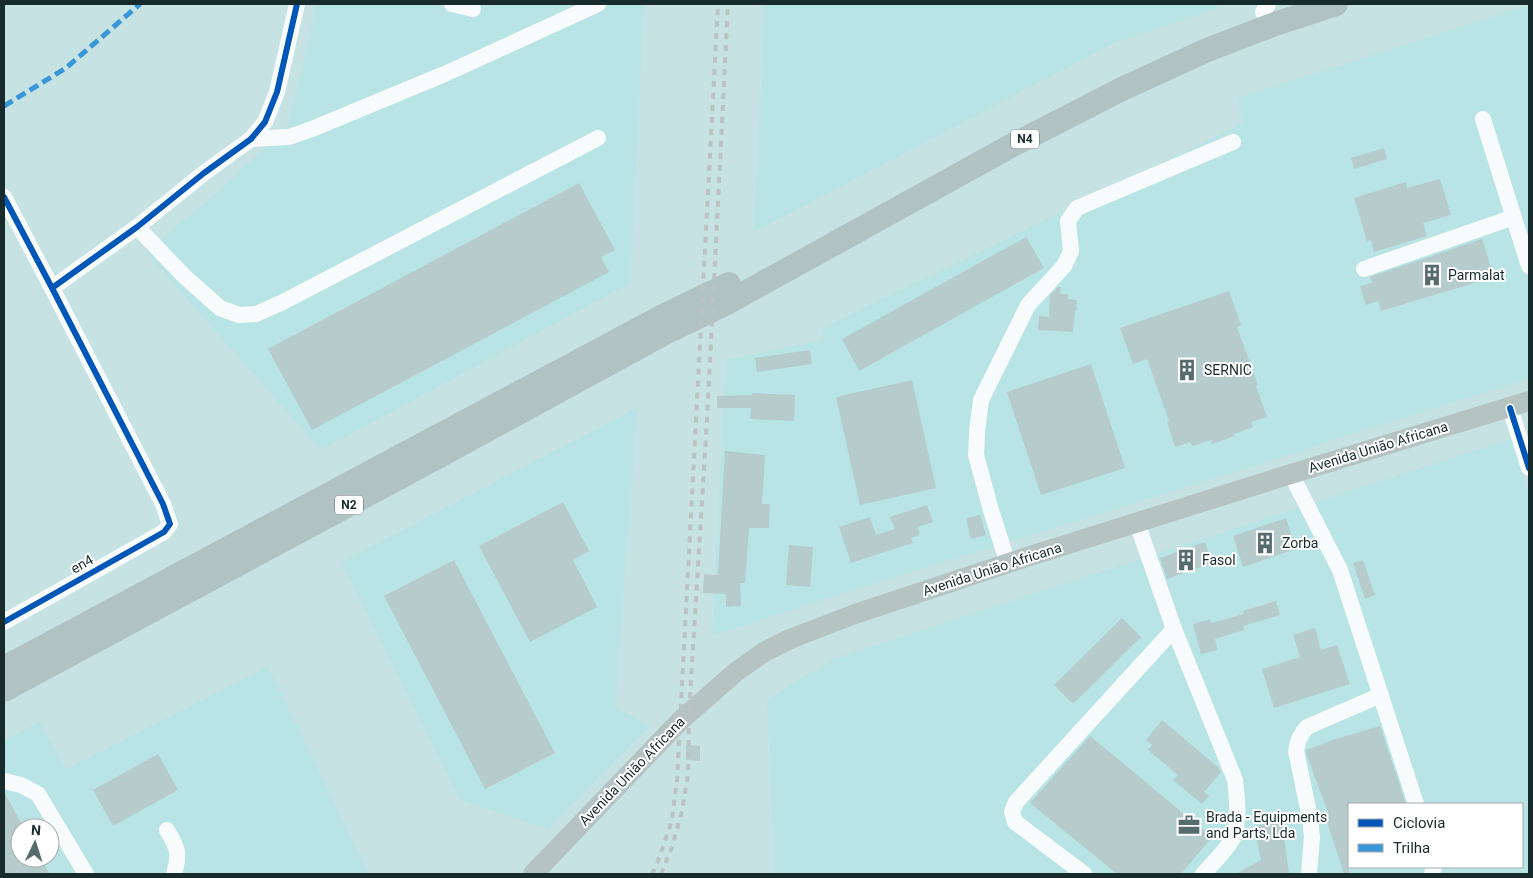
<svg xmlns="http://www.w3.org/2000/svg" width="1533" height="878" font-family="Roboto,sans-serif">
<rect width="100%" height="100%" fill="#c7e2e2"/>
<!-- built -->
<path fill="#b8e4e5" fill-rule="evenodd" d="M317 4H644L630 283 321 450 146 252 211 198 288 127Z
M765 4H1217L1218 8 1116 42 754 232Z
M1529 5V379L1335 439 1303 451 863 587 712 636 726 360 823 340V328L1242 124 1238 98Z
M637 408 615 707 650 726 548 829 460 800 342 562Z
M1513 438 1529 493V874H775L767 700 833 659ZM1349 804H1522V867H1349Z
M268 667 369 874H4V740L39 722 66 769ZM20 828H50V858H20Z"/>
<!-- building -->
<path fill="#b6cbcc" d="M1384 148 1387 159 1354 169 1351 158Z
M1440 179 1451 215 1423 223 1427 236 1374 252 1371 240 1367 241 1354 198 1406 182 1407 188Z
M579 183 615 250 601 257 609 272 312 430 268 349Z
M1026 237 1044 268 859 371 842 339Z
M1482 239 1494 277 1381 311 1378 301 1366 305 1360 286 1372 283 1370 277Z
M1058 287H1061L1060 294H1068V299L1077 300 1076 311H1075L1073 332 1038 330 1039 316 1049 317 1050 295Z
M1229 291 1241 325 1237 327 1258 385 1256 386 1267 417 1251 422 1253 427 1234 434 1235 436 1212 444 1211 440 1192 446 1190 442 1175 447 1167 422 1169 421 1147 359 1133 364 1120 328Z
M810 350 812 364 757 372 755 358Z
M1091 364 1125 468 1041 495 1007 392Z
M912 380 936 488 860 505 836 397Z
M752 393 795 395 794 421 750 419 751 408H717V396L752 395Z
M725 451 765 455 762 504H770L769 528H749L745 583H740L741 606 726 607V594L703 593 704 574 718 575Z
M563 502 589 551 573 560 597 607 530 642 479 546Z
M927 505 933 522 917 527 920 535 911 538 913 543 851 563 839 527 870 517 876 535 895 529 890 517Z
M980 515 986 535 971 539 966 518Z
M1286 518 1296 549 1243 567 1233 536Z
M1205 542 1212 563 1167 579 1160 558Z
M789 545 813 547 810 587 786 585Z
M454 560 555 753 485 789 384 596Z
M1363 560 1375 595 1365 599 1353 563Z
M1276 601 1280 615 1243 626 1244 630 1215 639 1218 650 1201 654 1193 624 1210 619 1211 623 1244 614 1243 611Z
M1122 618 1141 637 1073 704 1054 685Z
M1315 628 1321 650 1337 645 1350 684 1274 708 1262 669 1300 657 1293 635Z
M1162 720 1219 768 1221 772 1204 792 1209 796 1202 804 1173 780 1178 775 1148 750 1152 745 1146 740Z
M1380 726 1406 804H1349V874H1344L1325 816 1329 815 1307 756 1306 750 1336 739Z
M1090 736 1212 837 1181 874H1117L1030 803Z
M686 745 700 746V761L686 760Z
M158 754 178 790 113 826 93 790Z
M4 792 24 828H20V858H40L50 874H4Z
M1282 821 1289 874H1236L1261 860 1254 826Z"/>
<g fill="none" stroke-linecap="round" stroke-linejoin="round">
<!-- minor -->
<path stroke="#f7fbfb" stroke-width="16" d="M452 4 473 9
M1263 12 1268 4
M1483 119 1529 266
M251 139 289 137 312 129 447 73 598 4
M4 197 52 288 163 504 170 524 164 532 4 622
M137 227 184 276 220 308 239 315 256 314 283 302 598 138
M1364 269 1514 217
M52 288 137 227 204 173 251 139 265 122 277 92 297 4
M1510 408 1529 468
M1291 474 1340 570 1416 804
M1137 523 1174 629 1235 780C1237 796 1240 823 1233 838 1225 852 1213 863 1203 874
M1008 564 990 507 976 455 977 432 981 400 1028 305 1064 266 1071 251 1068 221 1077 208 1233 142
M4 781 21 785 38 794 86 874
M167 830C178 849 180 853 174 874
M1084 874 1015 822 1012 812 1016 802 1174 629
M1309 874 1312 837 1310 818 1296 751C1298 740 1300 735 1307 727L1381 695
M1432 874 1434 867"/>
<!-- major -->
<path stroke="#b6c3c3" stroke-width="20" d="M533 874 681 720 737 671 764 652 790 639 855 614 1027 557 1291 474 1529 401"/>
<!-- highway -->
<path stroke="#b0c2c2" stroke-width="24" d="M4 668 661 317 729 284
M4 690 432 460 665 333 727 303 1007 148 1122 89 1207 50 1275 24 1336 4"/>
<!-- rail -->
<path stroke="#bbc2c2" stroke-width="4" stroke-dasharray="6 6" stroke-linecap="butt" d="M652 874 658 861 672 820 677 780 718 4
M661 874 672 847 682 811 688 775 689 713 707 420 728 4"/>
<!-- quiet -->
<path stroke="#3996d7" stroke-width="5" stroke-dasharray="10 5" stroke-linecap="butt" d="M4 106 66 68 140 4"/>
<!-- cycleway casing -->
<g stroke="#fff" stroke-width="9">
<path id="cycleway" d="M4 197 52 288 163 504 170 524 164 532 4 622
M52 288 137 227 204 173 251 139 265 122 277 92 297 4
M1510 408 1529 468"/>
</g>
<!-- cycleway -->
<use href="#cycleway" stroke="#0057b8" stroke-width="6"/>
</g>
<!-- icons -->
<defs>
<g id="building-bare" transform="scale(1.725)"><path d="M-4-6H4V6H1V3H-1V6H-4ZM-2.5-4.3h1.7v1.8h-1.7ZM.8-4.3h1.7v1.8H.8ZM-2.5-1h1.7V.8h-1.7ZM.8-1h1.7V.8H.8Z" fill="#556b6c" stroke="#fff" stroke-width="2.5" paint-order="stroke"/></g>
<g id="office-bare" transform="scale(1.725)"><path d="M-6-3h4V-5.5h4V-3h4V5H-6ZM-1-4.5V-3h2v-1.5ZM-6 0V1H6V0Z" fill="#556b6c" stroke="#fff" stroke-width="2.5" paint-order="stroke"/></g>
</defs>
<g fill-rule="evenodd">
<use href="#building-bare" x="1432" y="275"/>
<use href="#building-bare" x="1187" y="370"/>
<use href="#building-bare" x="1265" y="543"/>
<use href="#building-bare" x="1186" y="560"/>
<use href="#office-bare" x="1189" y="825"/>
</g>
<g text-anchor="middle" dominant-baseline="central" stroke-width="4" stroke-linejoin="round" paint-order="stroke">
<!-- shield labels -->
<g fill="#fff" stroke="#5d6b6b" stroke-width="1">
<rect x="1011" y="129.5" width="28" height="19" rx="4"/>
<rect x="335" y="495.5" width="28" height="19" rx="4"/>
</g>
<g font-size="12" font-weight="bold" fill="#182b2c">
<text x="1025" y="139">N4</text>
<text x="349" y="505">N2</text>
</g>
<!-- poi labels -->
<g font-size="14" fill="#182b2c" stroke="#fff" text-anchor="start">
<text x="1448" y="275">Parmalat</text>
<text x="1204" y="370">SERNIC</text>
<text x="1282" y="543">Zorba</text>
<text x="1202" y="560">Fasol</text>
<text x="1206" y="817">Brada - Equipments<tspan x="1206" dy="16">and Parts, Lda</tspan></text>
</g>
<!-- street labels -->
<g font-size="14" fill="#182b2c" stroke="#fff">
<text transform="translate(1378 447) rotate(-17)">Avenida União Africana</text>
<text transform="translate(82 564) rotate(-29)">en4</text>
<text transform="translate(992 569) rotate(-18)">Avenida União Africana</text>
<text transform="translate(632 771) rotate(-46)">Avenida União Africana</text>
</g>
</g>
<!-- border -->
<rect width="1533" height="878" fill="none" stroke="#182b2c" stroke-width="10"/>
<!-- legend -->
<rect x="1348" y="803" width="175" height="65" fill="#ffffff" stroke="#a3aaab"/>
<rect x="1358" y="819" width="25" height="8" fill="#0057b8" stroke="#a3aaab"/>
<text x="1393" y="828" font-size="15" fill="#182b2c">Ciclovia</text>
<rect x="1358" y="844" width="25" height="8" fill="#3996d7" stroke="#a3aaab"/>
<text x="1393" y="853" font-size="15" fill="#182b2c">Trilha</text>
<!-- north arrow -->
<g transform="translate(35 843) rotate(4)"><circle r="24" fill="#ffffff" stroke="#a3aaab"/>
<path d="M0-4L9 19L0 12L-9 19Z" fill="#556b6c"/>
<text y="-8" font-size="14" font-weight="bold" text-anchor="middle" fill="#182b2c">N</text>
</g>
</svg>
